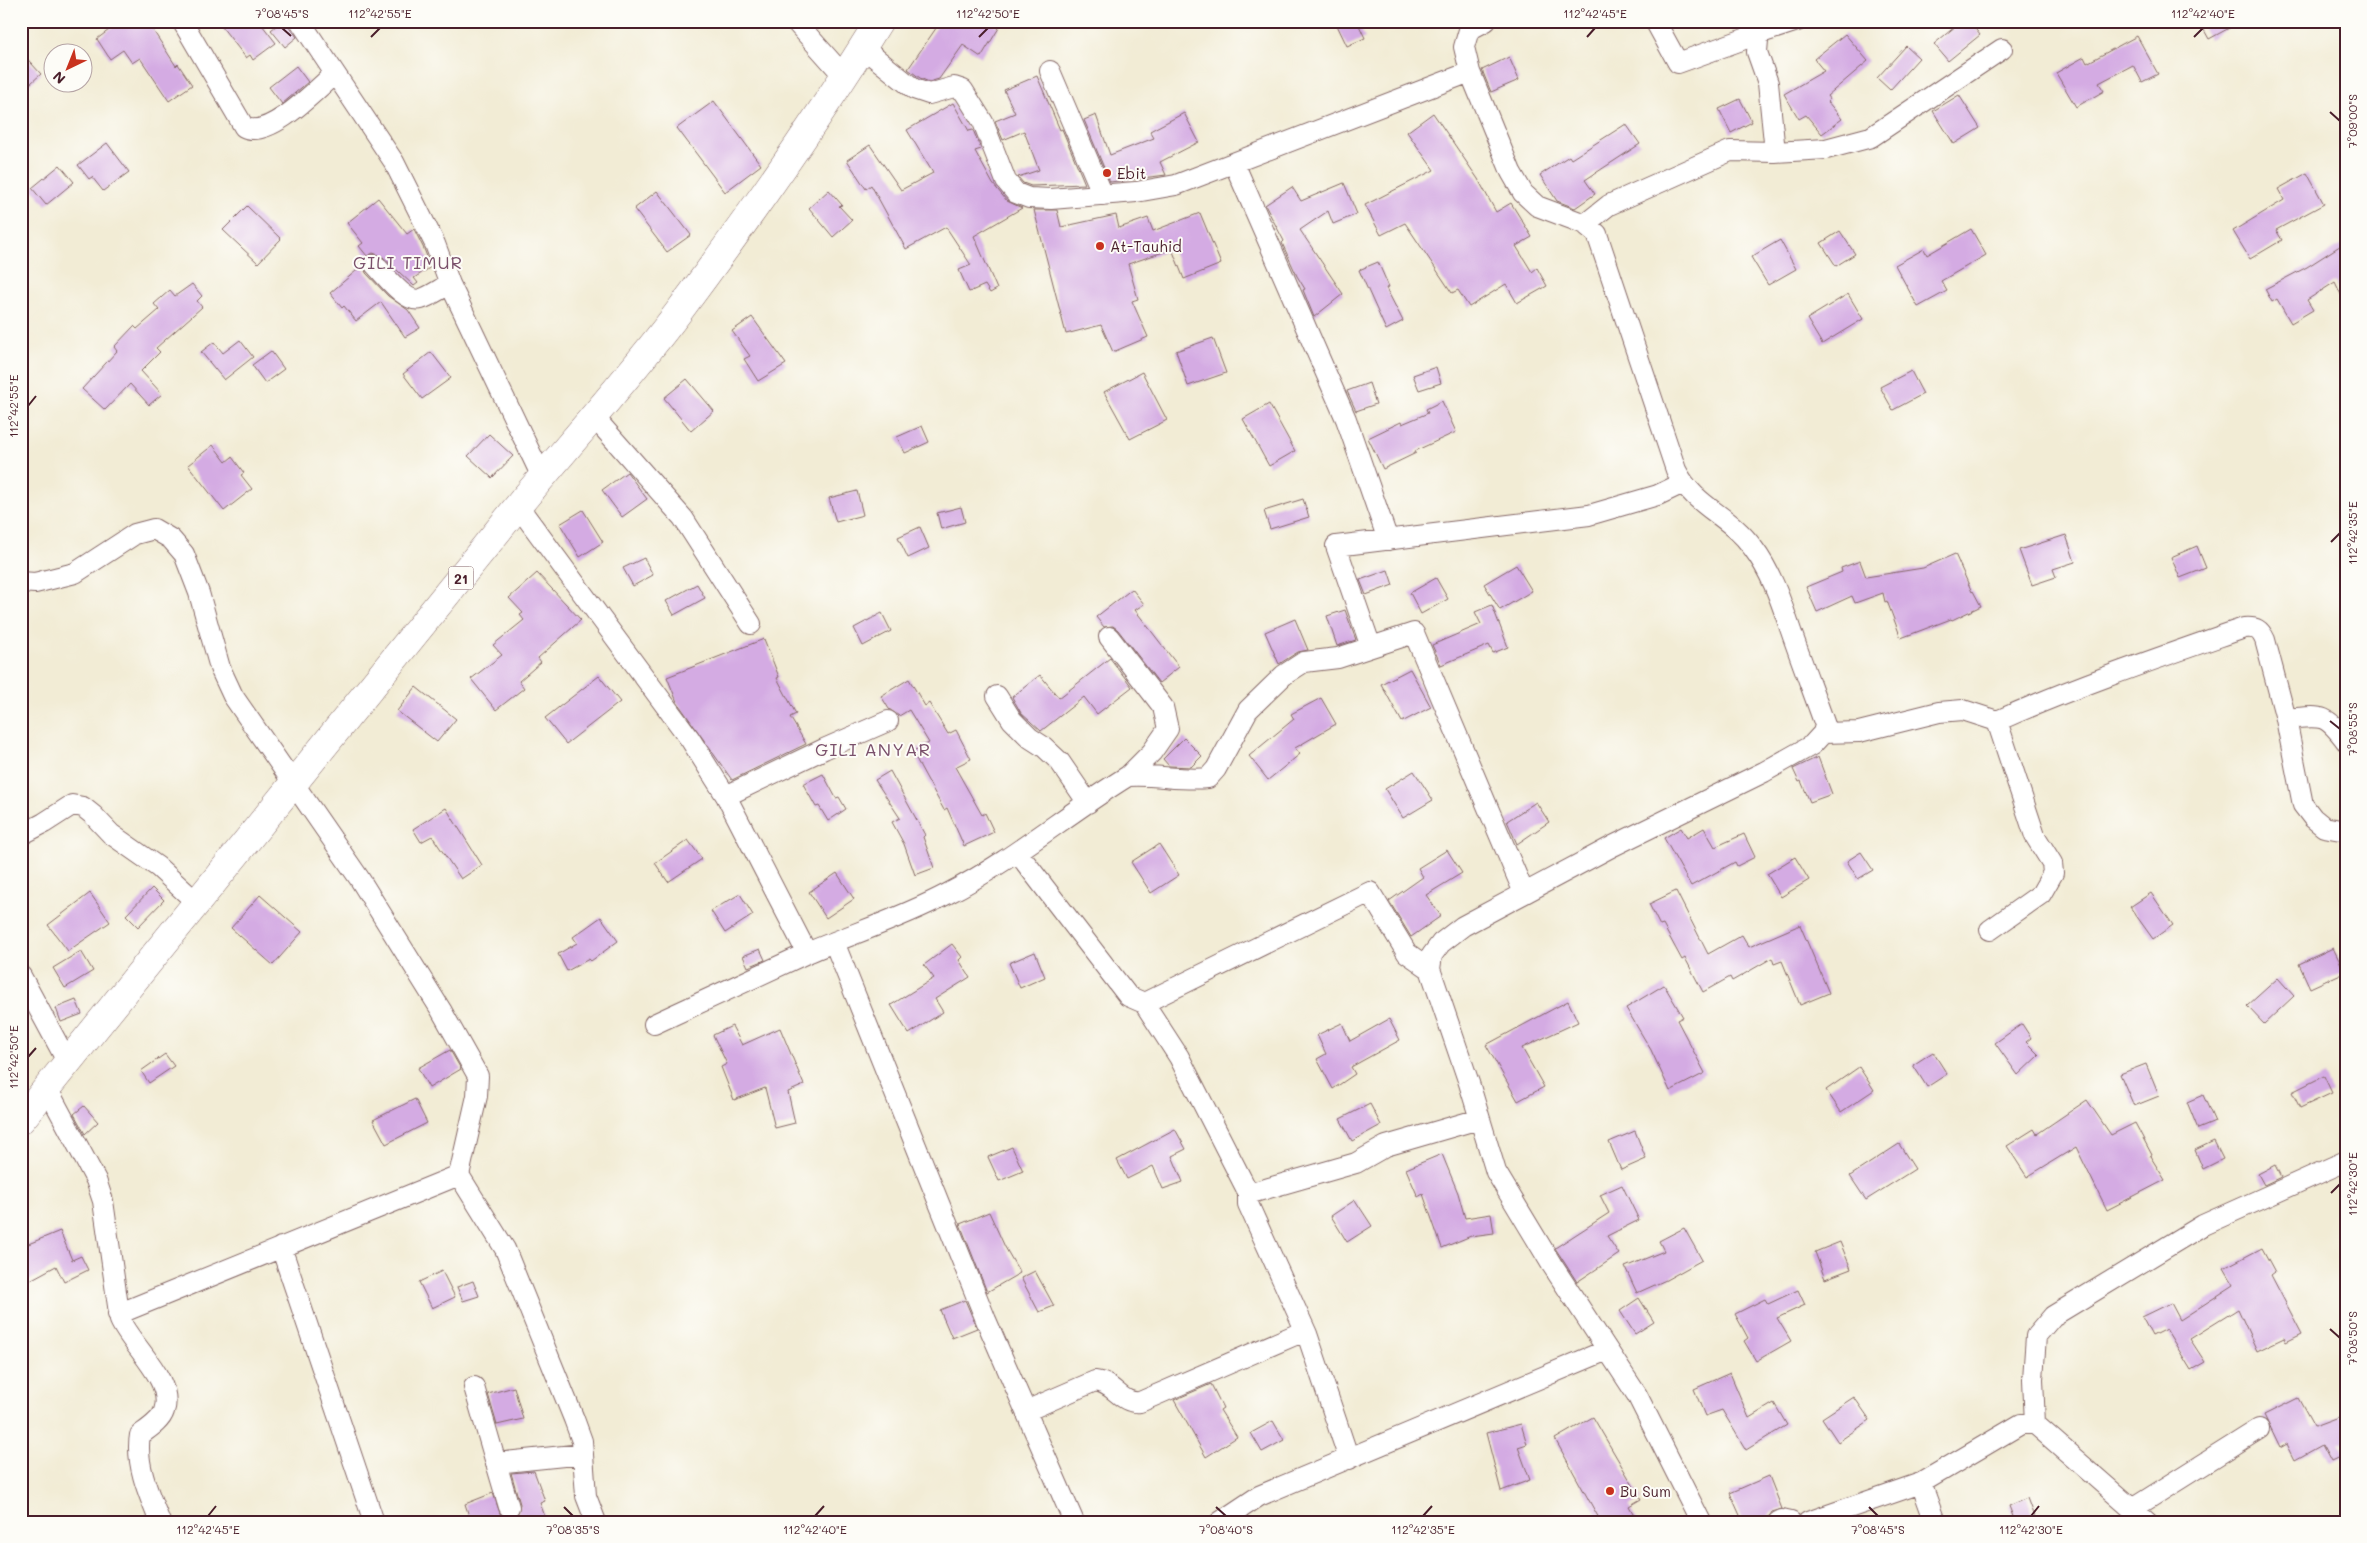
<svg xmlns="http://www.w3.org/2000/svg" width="2367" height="1543" font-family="Mali,sans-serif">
<rect width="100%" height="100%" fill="#fdfcf7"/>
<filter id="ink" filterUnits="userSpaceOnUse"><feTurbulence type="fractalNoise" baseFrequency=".02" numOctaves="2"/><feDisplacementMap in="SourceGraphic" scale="10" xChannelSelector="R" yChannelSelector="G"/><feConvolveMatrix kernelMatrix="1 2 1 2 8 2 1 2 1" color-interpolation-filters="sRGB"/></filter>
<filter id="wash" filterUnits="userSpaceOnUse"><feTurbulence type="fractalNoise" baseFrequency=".0096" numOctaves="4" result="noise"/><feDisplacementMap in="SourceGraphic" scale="20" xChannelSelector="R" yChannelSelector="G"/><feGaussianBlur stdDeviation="1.12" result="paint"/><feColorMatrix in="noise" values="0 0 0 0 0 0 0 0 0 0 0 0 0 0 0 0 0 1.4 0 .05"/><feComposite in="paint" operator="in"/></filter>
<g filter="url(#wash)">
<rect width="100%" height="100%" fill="#f2ecd5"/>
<g id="blocks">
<!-- building -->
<path fill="#d4abe3" d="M121 21H147L176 66 178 64 192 85 169 101 140 58 132 63 123 50 110 59 97 39Z
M230 21H259L276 43 253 60 250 55 246 58 222 27Z
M282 21H285L297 37 285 47 271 30Z
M941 21H989L999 28 981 57 963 45 939 79 929 82 920 78 908 69Z
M1335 21H1357L1365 38 1347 46Z
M1962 21H1969L1980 35 1948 61 1934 44Z
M2199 21H2242L2209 39Z
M1845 34 1868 61 1827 96 1830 100 1828 102 1842 119 1822 134 1806 115 1799 119 1784 94 1824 71 1814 59Z
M2137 36 2158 74 2142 82 2133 65 2099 83 2104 91 2076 107 2056 73 2084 57 2087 63Z
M1906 46 1919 58 1890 90 1877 78Z
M21 52 41 74 21 92Z
M1509 57 1519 80 1491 92 1482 70Z
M296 66 308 82 282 104 269 87Z
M1037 76 1060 130 1062 129 1085 184 1031 186 1023 183 1018 177 1039 170 1024 131 1003 140 995 121 1015 113 1004 90Z
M1959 95 1980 128 1954 144 1933 111Z
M1740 99 1752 122 1731 133 1719 109Z
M714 101 761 165 725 192 677 128Z
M953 103 969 131 973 130 981 149 975 151 993 184 1007 201 1022 208 974 236 997 289 990 293 985 285 969 292 959 270 971 265 946 227 906 249 871 185 866 189 847 160 870 145 901 190 933 173 907 130Z
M1184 113 1199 142 1160 162 1166 175 1110 182 1084 120 1096 115 1110 155 1154 138 1150 131Z
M1433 113 1478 179 1496 212 1511 203 1532 237 1516 246 1532 272 1537 268 1547 286 1517 303 1506 284 1469 307 1458 290 1452 293 1405 223 1381 235 1365 205 1434 170 1407 132Z
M1626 124 1640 144 1585 180 1595 194 1575 208 1557 201 1540 175 1569 156 1571 159Z
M107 143 129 172 103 191 92 177 89 179 78 165Z
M60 165 74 182 46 205 32 188Z
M2307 173 2324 204 2276 230 2282 240 2250 259 2233 231 2284 200 2278 189Z
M1344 183 1357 214 1333 224 1328 211 1300 230 1343 294 1314 317 1303 290 1305 289 1297 276 1282 243 1284 241 1265 205 1292 187 1301 201Z
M829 190 842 205 839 206 852 220 833 237 809 208Z
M657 191 691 235 667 252 634 209Z
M378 198 407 234 414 229 424 249 431 267 414 278 418 283 414 286 383 257 373 253 367 256 359 246 363 243 347 223Z
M247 206 281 239 258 263 223 230Z
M1034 210H1057L1061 227 1116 215 1119 228 1148 218 1153 231 1200 213 1221 264 1184 279 1172 249 1128 264 1138 299 1132 301 1148 337 1113 352 1101 325 1066 334Z
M1971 229 1986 255 1941 281 1947 291 1918 307 1895 265 1924 249 1927 255Z
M1840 231 1855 254 1836 266 1821 243Z
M1780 240 1796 269 1768 285 1751 257Z
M2346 242V305L2335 282 2307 300 2313 310 2291 323 2277 299 2272 302 2265 289 2307 267Z
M1378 262 1389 287 1386 288 1403 321 1386 330 1359 270Z
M363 265 366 273 388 296 408 310 420 328 405 337 381 302 356 321 344 306 342 308 330 293Z
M192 284 202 296 197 301 202 307 156 348 160 352 141 371 162 394 149 405 130 384 105 410 82 389 117 351 114 347 134 326 137 329 159 310 154 304 170 290 175 296Z
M1848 294 1863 319 1822 344 1807 319Z
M752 317 786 364 758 381 744 359 750 356 732 331Z
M1213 338 1226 373 1188 386 1176 351Z
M240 340 253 357 224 380 201 352 214 342 223 353Z
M271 351 284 369 265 383 252 365Z
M431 352 451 378 422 399 403 374Z
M1436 367 1441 383 1419 390 1413 375Z
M1911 371 1923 394 1893 410 1880 387Z
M1142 372 1167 420 1130 439 1104 392Z
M687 379 714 411 691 431 664 398Z
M1369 383 1376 404 1356 411 1347 391Z
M1442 401 1456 432 1415 451 1416 453 1383 469 1368 438 1401 422 1402 424 1428 413 1426 409Z
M1269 404 1295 451 1269 466 1243 419Z
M922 426 929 442 905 453 897 437Z
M489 434 513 456 492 478 468 456Z
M213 445 226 462 232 457 244 473 241 475 252 489 224 511 188 465Z
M627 472 647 499 622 517 602 490Z
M857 491 863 515 836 522 829 498Z
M1303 499 1309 517 1270 529 1264 511Z
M961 507 965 522 941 529 937 513Z
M583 510 603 542 580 557 560 524Z
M920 527 929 548 908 558 898 537Z
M2066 535 2075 562 2053 569 2056 577 2032 585 2019 550Z
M2197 546 2206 568 2180 578 2171 557Z
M1955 554 1972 592 1973 591 1981 606 1952 620 1951 619 1901 638 1887 601 1885 602 1883 593 1855 603 1852 596 1817 612 1806 587 1842 572 1841 568 1860 561 1866 577 1923 568Z
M644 558 653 575 633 586 623 568Z
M1516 565 1532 591 1500 610 1484 584Z
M1388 570 1393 585 1366 595 1360 580Z
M537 573 581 620 538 658 541 662 519 681 524 688 496 710 471 679 502 655 493 645 524 620 520 615 523 613 509 598Z
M1436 578 1448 599 1421 614 1410 593Z
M697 584 705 598 674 615 666 601Z
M1132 589 1144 604 1135 610 1179 667 1159 683 1118 630 1113 626 1104 627 1096 617Z
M1492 605 1508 647 1493 653 1489 645 1441 665 1432 645 1481 624 1475 612Z
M1345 610 1356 640 1337 646 1327 616Z
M882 613 891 631 863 646 854 628Z
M1295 619 1308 650 1298 652 1279 664 1265 632Z
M764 639 779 677 777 678 796 714 790 717 806 744 732 780 677 702 667 677Z
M1110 658 1132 687 1097 714 1084 697 1041 731 1021 713 1012 697 1040 675 1059 698Z
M1410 669 1431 707 1402 722 1381 684Z
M599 676 620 702 566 744 545 718Z
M909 679 925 706 929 703 948 734 956 730 971 759 955 767 982 815 985 813 994 832 964 846 947 808 944 810 914 755 913 751 929 743 909 710 899 716 889 709 881 696Z
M416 687 456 719 437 742 397 711Z
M1321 698 1336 724 1295 748 1300 754 1268 780 1249 756 1294 719 1291 714Z
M1184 738 1202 756 1191 767 1169 766 1163 759Z
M1818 757 1832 794 1810 802 1801 781 1799 782 1793 769Z
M890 771 925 835 923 837 934 868 915 875 904 844 892 822 900 818 875 780Z
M1414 771 1433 800 1403 818 1385 789Z
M823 774 836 798 839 797 846 809 828 821 819 806 816 807 803 784Z
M1536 802 1549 822 1517 844 1507 821Z
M446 808 482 865 461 879 432 836 421 842 413 829Z
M1681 828 1687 838 1704 828 1715 847 1744 834 1755 857 1737 866 1735 862 1691 886 1664 838Z
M688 840 702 859 668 882 655 863Z
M1159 844 1179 875 1151 893 1131 862Z
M1447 850 1462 873 1426 895 1441 916 1411 937 1389 901 1423 877 1418 868Z
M1861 852 1873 870 1858 879 1847 861Z
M1795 857 1809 880 1781 897 1767 874Z
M837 873 854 899 826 918 809 892Z
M152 888 164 900 138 927 126 915Z
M1676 891 1708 954 1742 935 1749 947 1800 925 1829 993 1800 1005 1782 961 1774 964 1772 958 1732 981 1730 977 1703 992 1685 958 1682 960 1663 925 1660 926 1649 904Z
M90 893 110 922 68 951 48 925Z
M2151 893 2173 925 2153 939 2130 907Z
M740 894 753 915 725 933 711 911Z
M260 895 302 932 273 965 231 928Z
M601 917 618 941 591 961 589 959 567 971 558 954 577 943 573 937Z
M952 944 962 957 959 960 970 977 935 999 943 1012 909 1034 891 1005 934 978 924 965Z
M2333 948 2345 972 2310 988 2299 964Z
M760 949 765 960 748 967 743 956Z
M81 951 93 971 65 988 53 968Z
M1035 952 1045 977 1020 988 1009 963Z
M2278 978 2294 996 2264 1024 2247 1006Z
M1664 985 1683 1017 1677 1020 1705 1073 1670 1091 1651 1050 1626 1008Z
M76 1000 82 1014 61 1022 56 1008Z
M1568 1001 1578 1022 1522 1048 1544 1087 1518 1101 1486 1045Z
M1389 1019 1400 1040 1351 1067 1355 1074 1333 1089 1317 1059 1326 1054 1317 1035 1342 1023 1350 1041Z
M2022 1024 2031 1038 2026 1042 2039 1055 2018 1075 1995 1043Z
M732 1026 742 1045 780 1028 804 1085 788 1092 795 1123 775 1128 765 1088 734 1100 721 1067 727 1064 713 1035Z
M450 1050 461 1069 429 1088 418 1068Z
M1933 1052 1947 1074 1927 1087 1913 1065Z
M165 1054 174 1066 149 1083 141 1071Z
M2146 1064 2159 1096 2134 1106 2120 1074Z
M1859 1067 1874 1090 1841 1112 1826 1090Z
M2324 1076 2332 1093 2300 1108 2292 1092Z
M2203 1095 2215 1122 2198 1129 2187 1102Z
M415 1099 427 1123 386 1144 373 1120Z
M2087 1100 2111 1135 2135 1123 2152 1155 2150 1156 2165 1180 2107 1210 2076 1147 2027 1177 2007 1146 2034 1129 2037 1134Z
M1370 1104 1381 1125 1352 1141 1340 1119Z
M84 1106 98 1122 85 1134 74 1114Z
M1175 1129 1186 1149 1172 1156 1183 1182 1163 1189 1153 1166 1127 1179 1117 1160Z
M1635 1131 1646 1159 1621 1170 1609 1142Z
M2214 1141 2223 1159 2203 1169 2195 1150Z
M1899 1144 1915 1169 1866 1200 1850 1176Z
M1012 1147 1023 1171 999 1181 988 1157Z
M1442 1154 1458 1193 1465 1218 1491 1214 1494 1233 1471 1236 1442 1248 1423 1194 1418 1197 1406 1169Z
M2275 1165 2281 1177 2264 1185 2258 1174Z
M1622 1185 1639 1220 1607 1236 1619 1254 1577 1282 1555 1248 1609 1213 1600 1195Z
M1355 1200 1372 1226 1347 1242 1331 1216Z
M989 1212 1005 1247 1020 1273 987 1292 960 1224Z
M1684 1228 1702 1260 1666 1280 1637 1293 1625 1267 1664 1251 1659 1241Z
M60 1231 72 1260 81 1256 88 1270 64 1282 56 1266 21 1285V1247Z
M1840 1242 1851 1269 1825 1279 1815 1252Z
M2262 1248 2275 1272 2271 1275 2302 1334 2286 1342 2284 1338 2257 1351 2238 1309 2190 1339 2205 1362 2191 1370 2166 1329 2152 1336 2142 1317 2171 1303 2180 1320 2234 1285 2224 1268Z
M442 1271 455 1297 432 1308 419 1282Z
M1035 1271 1054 1306 1039 1312 1021 1278Z
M473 1281 479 1296 463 1301 457 1287Z
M1798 1290 1805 1305 1777 1318 1791 1341 1756 1361 1744 1341 1748 1338 1735 1314 1765 1299 1768 1304Z
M1639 1298 1654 1322 1635 1334 1620 1311Z
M965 1300 977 1328 952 1338 940 1310Z
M1730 1373 1749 1418 1774 1403 1787 1425 1746 1450 1722 1410 1705 1416 1694 1389Z
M1211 1384 1223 1408 1220 1410 1237 1437 1206 1457 1174 1400Z
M514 1387 523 1419 497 1425 488 1394Z
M1854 1397 1870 1420 1838 1442 1822 1418Z
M2298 1398 2314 1427 2346 1415V1440L2340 1442 2346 1455 2331 1462 2322 1445 2295 1460 2287 1444 2280 1448 2264 1415Z
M1593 1417 1641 1499 1629 1506 1638 1522H1601L1555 1439Z
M1273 1421 1284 1440 1262 1452 1251 1433Z
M1521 1424 1527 1444 1518 1447 1530 1480 1501 1491 1486 1433Z
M534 1471 545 1501 540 1503 547 1522H471L465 1504 493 1493 501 1516 507 1519 517 1515 520 1504 511 1473Z
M1769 1476 1782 1509 1772 1512 1766 1522H1743L1730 1493Z
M2027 1498 2036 1522H2015L2009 1506Z"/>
</g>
</g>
<g filter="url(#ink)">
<use href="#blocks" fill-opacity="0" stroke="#856766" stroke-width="1"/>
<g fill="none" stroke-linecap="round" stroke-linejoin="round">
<!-- street casing -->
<g stroke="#856766" stroke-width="22">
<path id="street" d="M182 21 244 127C269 140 316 90 334 74
M300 21 394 162 435 244 450 284 542 477
M795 21 844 76
M1486 21 1469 30 1464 47 1470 72 1511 172 1523 193 1537 206 1585 224 1597 234 1676 470C1695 508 1729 514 1753 548 1772 573 1781 602 1791 631 1802 663 1814 694 1825 725L1823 733 1812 745 1764 772 1613 846 1463 926 1441 943 1432 955 1430 969 1469 1083 1496 1172 1552 1265 1637 1395 1701 1522
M1655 21 1678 63 1761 33
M863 48 914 89 929 94 954 87 963 90 983 122 1006 181 1016 193 1029 198 1051 199 1136 192 1176 185 1470 72
M1050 71 1103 195
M1775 152 1768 83 1757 52 1758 40 1761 33 1797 21
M1234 163 1346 419 1388 540
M1585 224 1609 205 1730 151 1775 152 1826 149 1871 137 2002 49
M375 265C385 275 406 304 421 299 431 296 441 288 450 284
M594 417 683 518 751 624
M518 506 690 739 726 796 807 953C854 933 902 918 947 894 1012 861 1066 814 1128 776 1155 774 1181 781 1208 778L1216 769 1248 710 1284 675 1304 662 1338 658 1414 633 1524 893
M21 582 35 583 75 573 135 534 154 529 171 539 184 554 199 593 220 668 233 696 359 878 441 1010 478 1076 477 1096 459 1175 505 1249 574 1419 582 1441 586 1496 596 1522
M1109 637 1163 707 1168 729 1152 752 1128 776
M1371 647 1336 546 1589 515 1658 495 1683 483
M997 696 1012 720 1030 738 1044 747 1060 762 1088 803
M2286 719C2321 716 2324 712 2346 741
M1997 721C2078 685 2161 657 2244 628 2256 627 2260 629 2265 640L2286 719 2303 805 2313 818 2324 827 2346 831
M1823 733 1859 732 1939 712 1963 710 1997 721 2035 836 2052 863 2053 873 2041 894 1990 930
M726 796 824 749 888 721
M21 835 44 823 72 805 83 807 93 815 111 834 158 867 197 903
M1018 853 1128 996 1144 1003 1179 1057 1249 1194
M834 942 986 1320 1074 1522
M21 976 68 1063
M1144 1003 1370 892 1407 953 1430 969
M654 1024 807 953
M47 1088 96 1180 103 1201 120 1320C131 1346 175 1381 164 1411 161 1421 148 1429 140 1435 135 1464 149 1495 160 1522
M281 1247 374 1522
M118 1314 459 1175
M1307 1334 1349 1459
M474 1387 496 1463
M1026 1411 1095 1381C1115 1383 1120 1404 1140 1402L1295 1335 1307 1334 1248 1204V1194L1356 1163 1386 1146 1479 1119
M2035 1424 2033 1379 2036 1336 2053 1316 2203 1225 2346 1161
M1921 1483 1935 1522
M509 1507 496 1463 583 1454
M2132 1509 2259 1429
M1220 1522 1259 1496 1607 1350
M1778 1522 1782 1520 1791 1522
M1808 1522 1921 1483 2021 1424H2035L2147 1522"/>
</g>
<!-- highway casing -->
<g stroke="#856766" stroke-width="29">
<path id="highway" d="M21 1120 518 506C571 442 627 380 677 314 748 219 817 122 879 21"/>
</g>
<!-- street -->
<use href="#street" stroke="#fff" stroke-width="20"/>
<!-- highway -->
<use href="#highway" stroke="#fff" stroke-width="28"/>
</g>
</g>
<!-- ticks -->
<path fill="none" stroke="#4a1f2b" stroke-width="2" d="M282 28 291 36M371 37 380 28M979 37 988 28M1587 37 1595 28M2194 37 2203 28M2330 112 2340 121M28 406 36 396M2331 542 2340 533M2330 721 2340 729M28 1057 36 1048M2331 1193 2340 1184M2330 1329 2340 1338M564 1507 573 1516M1216 1507 1226 1516M1869 1507 1878 1516M208 1516 216 1506M815 1516 824 1506M1423 1516 1432 1506M2031 1516 2039 1506"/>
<!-- markers -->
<g fill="#c8321e" stroke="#fdfcf7" stroke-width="2">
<circle cx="1107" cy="173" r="5"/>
<circle cx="1100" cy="246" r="5"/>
<circle cx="1610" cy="1491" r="5"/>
</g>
<g text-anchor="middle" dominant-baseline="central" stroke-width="4" stroke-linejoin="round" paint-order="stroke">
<!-- shield labels -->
<rect fill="#fdfcf7" stroke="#806168" stroke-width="1" x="448.5" y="566.5" width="25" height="23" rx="4"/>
<g font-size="14" font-weight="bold" fill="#4a1f2b">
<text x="461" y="578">21</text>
</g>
<!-- poi labels -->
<g font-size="15" fill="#4a1f2b" stroke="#fdfcf7" text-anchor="start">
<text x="1117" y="173">Ebit</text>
<text x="1110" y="246">At-Tauhid</text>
<text x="1620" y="1491">Bu Sum</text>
</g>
<!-- quarter labels -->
<g font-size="18" letter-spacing="1" fill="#7a506b" stroke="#fdfcf7">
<text x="408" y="262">GILI TIMUR</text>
<text x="873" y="749">GILI ANYAR</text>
</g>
</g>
<!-- margin -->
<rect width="2367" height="1543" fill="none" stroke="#fdfcf7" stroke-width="55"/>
<!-- north arrow -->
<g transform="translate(68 68) rotate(223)"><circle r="24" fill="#fdfcf7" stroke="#b5a4a5"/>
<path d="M0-4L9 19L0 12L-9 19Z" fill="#c8321e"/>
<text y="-8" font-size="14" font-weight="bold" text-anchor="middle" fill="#4a1f2b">N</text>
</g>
<rect x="28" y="28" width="2312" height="1488" fill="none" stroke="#4a1f2b" stroke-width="2"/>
<g font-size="12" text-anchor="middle" fill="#4a1f2b">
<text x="282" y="18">7°08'45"S</text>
<text x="380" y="18">112°42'55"E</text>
<text x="988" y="18">112°42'50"E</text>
<text x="1595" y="18">112°42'45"E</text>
<text x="2203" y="18">112°42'40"E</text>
<text transform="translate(2353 121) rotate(-90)" y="4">7°09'00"S</text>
<text transform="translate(14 406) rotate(-90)" y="4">112°42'55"E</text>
<text transform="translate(2353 533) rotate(-90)" y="4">112°42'35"E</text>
<text transform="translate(2353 729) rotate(-90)" y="4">7°08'55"S</text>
<text transform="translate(14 1057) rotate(-90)" y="4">112°42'50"E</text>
<text transform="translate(2353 1184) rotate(-90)" y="4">112°42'30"E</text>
<text transform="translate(2353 1338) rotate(-90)" y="4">7°08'50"S</text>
<text x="208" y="1534">112°42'45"E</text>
<text x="573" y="1534">7°08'35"S</text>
<text x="815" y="1534">112°42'40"E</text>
<text x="1226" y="1534">7°08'40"S</text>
<text x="1423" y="1534">112°42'35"E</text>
<text x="1878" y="1534">7°08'45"S</text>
<text x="2031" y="1534">112°42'30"E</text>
</g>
</svg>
